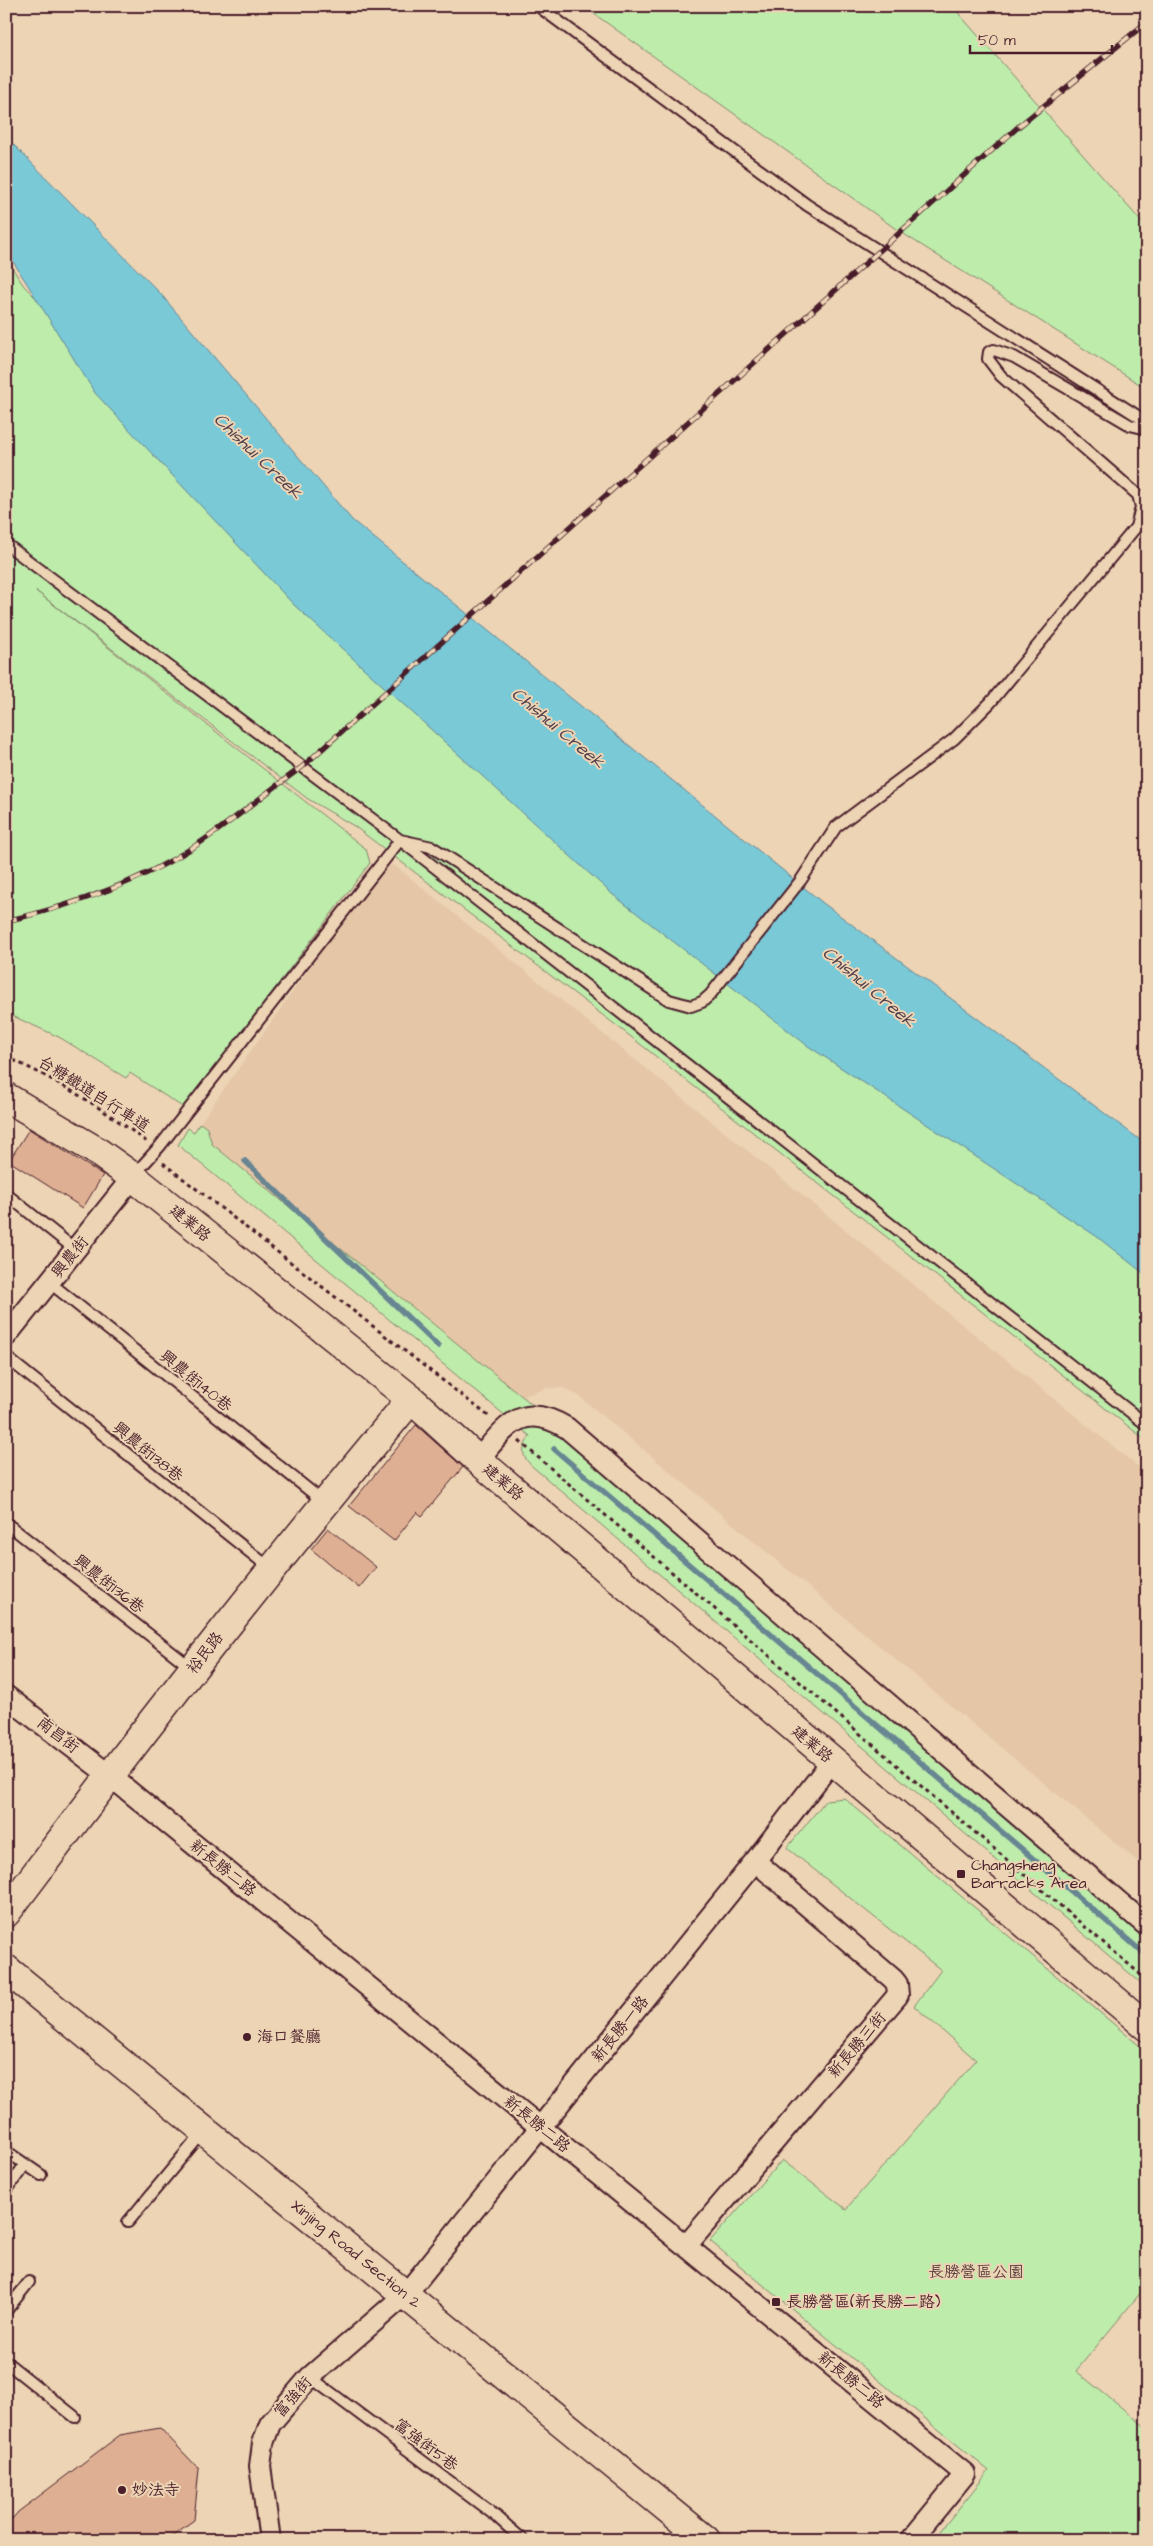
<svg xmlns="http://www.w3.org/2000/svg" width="1153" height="2546" font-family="'Architects Daughter','LXGW WenKai TC',sans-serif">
<rect width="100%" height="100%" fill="#ecd4b4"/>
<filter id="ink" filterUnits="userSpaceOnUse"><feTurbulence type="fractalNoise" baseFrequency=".02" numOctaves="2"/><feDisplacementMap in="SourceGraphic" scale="10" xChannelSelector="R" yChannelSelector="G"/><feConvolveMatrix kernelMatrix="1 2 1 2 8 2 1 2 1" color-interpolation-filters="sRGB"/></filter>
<g filter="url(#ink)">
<!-- built -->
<path fill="#e5c6a7" d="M394 865 1147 1474V1869L578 1395 563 1388H547L522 1397 212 1144 207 1128 200 1123 380 868Z"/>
<!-- green -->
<path fill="#bdecab" stroke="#84866b" d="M583 6H952L1147 228V389L896 229Z
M6 259 24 286 112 375 1147 1272V1441L621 1029 354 826 308 799 36 591 366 849 370 863 184 1108 130 1073 126 1078 59 1037 6 1013Z
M200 1123 207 1128 212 1144 566 1432 1147 1929V1988L533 1467C521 1456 521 1450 530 1436L178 1145 188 1128 194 1132Z
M844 1798 1147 2052V2285L1076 2371 1147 2428V2540H933L989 2471 710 2241 782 2160 846 2209 976 2060 914 2006 941 1970 787 1848 826 1800Z"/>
<!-- water -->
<path fill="#7ac9d7" stroke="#678592" d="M6 137 159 292 352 520 823 903 1147 1145V1276L1096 1236 808 1046 612 894 294 605 95 393 6 250Z"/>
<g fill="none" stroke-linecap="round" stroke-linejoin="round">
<!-- stream -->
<path stroke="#678592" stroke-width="5.5" d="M245 1161 438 1346
M554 1449 1147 1956"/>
</g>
<!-- building -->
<path fill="#deaf92" stroke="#4a1f2b" d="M29 1129 103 1175 83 1208 9 1161Z
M416 1425 463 1467 422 1516 417 1512 394 1541 349 1506Z
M328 1528 376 1567 359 1588 311 1549Z
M160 2428 199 2469 194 2520 166 2540H6V2526L18 2512 120 2435Z"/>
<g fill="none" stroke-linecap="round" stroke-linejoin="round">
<!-- lane casing -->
<g stroke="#4a1f2b" stroke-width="14">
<path id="lane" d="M538 6 807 205 1147 422
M6 544 400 840 1147 1425
M133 1176 160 1146 400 840 432 847 669 1000 691 1006 702 1002 710 995 801 880 836 827 954 739 990 703 1136 527 1141 507 1138 495 1001 376 988 359 989 352 994 350 1014 357 1130 425 1147 429
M6 1194 76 1250
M49 1282 324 1502
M6 1357 271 1569
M6 1523 193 1669
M6 2151 41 2175
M6 2191 24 2166
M128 2222 203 2132
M6 2311 29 2282
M6 2362 75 2417
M310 2377 496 2516 523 2540"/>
</g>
<!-- street casing -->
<g stroke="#4a1f2b" stroke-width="24">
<path id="street" d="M6 1336 133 1177
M478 1460C506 1427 521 1400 567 1428L1147 1926
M6 1696 109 1775 965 2474 911 2540
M686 2246 898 1995 897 1984 893 1979 755 1861
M270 2540 260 2466 263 2443 270 2424 310 2377 406 2294 755 1861 832 1761"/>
</g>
<!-- secondary casing -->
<g stroke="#4a1f2b" stroke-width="31">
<path id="secondary" d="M6 1097 95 1150 133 1177 411 1399 478 1460 1147 2027
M6 1913C137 1738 271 1567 411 1399
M6 1969 706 2540"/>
</g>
<!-- path -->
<path stroke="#4a1f2b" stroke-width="3" stroke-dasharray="4 4" stroke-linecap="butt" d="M6 1057C56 1079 104 1109 147 1142
M163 1163 491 1418
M519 1441 1147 1980"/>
<!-- lane -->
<use href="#lane" stroke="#ecd4b4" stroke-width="10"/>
<!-- street -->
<use href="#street" stroke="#ecd4b4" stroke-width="20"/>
<!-- secondary -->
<use href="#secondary" stroke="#ecd4b4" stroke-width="28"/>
<!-- rail casing -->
<g stroke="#4a1f2b" stroke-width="5.5">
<path id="rail" d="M6 921C71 906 136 884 192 848 231 823 265 793 302 767L1018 127 1147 22"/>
</g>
<!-- rail -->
<use href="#rail" stroke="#ecd4b4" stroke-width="4" stroke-dasharray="11" stroke-linecap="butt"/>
</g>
</g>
<!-- markers -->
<g fill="#4a1f2b" stroke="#ecd4b4" stroke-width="2">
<rect x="956" y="1869" width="10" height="10" rx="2.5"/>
<circle cx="247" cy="2037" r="5"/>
<rect x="771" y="2297" width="10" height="10" rx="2.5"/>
<circle cx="122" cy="2490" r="5"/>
</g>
<g text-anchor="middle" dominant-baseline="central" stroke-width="4" stroke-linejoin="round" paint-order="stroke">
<!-- street labels -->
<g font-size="16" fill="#4a1f2b" stroke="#ecd4b4">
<text transform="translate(94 1094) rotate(32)">台糖鐵道自行車道</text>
<text transform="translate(190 1223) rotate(39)">建業路</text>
<text transform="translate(70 1257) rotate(-51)">興農街</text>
<text transform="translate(196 1381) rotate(39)">興農街140巷</text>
<text transform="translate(148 1452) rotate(39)">興農街138巷</text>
<text transform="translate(503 1482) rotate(40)">建業路</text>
<text transform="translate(109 1584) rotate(38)">興農街136巷</text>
<text transform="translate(205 1653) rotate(-52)">裕民路</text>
<text transform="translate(58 1735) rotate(38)">南昌街</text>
<text transform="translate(812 1744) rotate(40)">建業路</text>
<text transform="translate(223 1868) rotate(39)">新長勝二路</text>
<text transform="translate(620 2029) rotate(-51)">新長勝一路</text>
<text transform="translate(857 2045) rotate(-50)">新長勝三街</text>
<text transform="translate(537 2124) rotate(39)">新長勝二路</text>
<text transform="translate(356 2254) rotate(39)">Xinjing Road Section 2</text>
<text transform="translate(851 2380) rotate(39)">新長勝二路</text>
<text transform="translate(293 2397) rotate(-49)">富強街</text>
<text transform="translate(426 2445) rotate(37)">富強街5巷</text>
</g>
<!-- poi labels -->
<g font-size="16" fill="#4a1f2b" stroke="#ecd4b4" text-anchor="start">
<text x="971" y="1865">Changsheng<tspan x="971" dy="18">Barracks Area</tspan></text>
<text x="257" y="2037">海口餐廳</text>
<text x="786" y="2302">長勝營區(新長勝二路)</text>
<text x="132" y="2490">妙法寺</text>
</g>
<!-- park labels -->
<g font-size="16" fill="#5b3e3e" stroke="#ecd4b4">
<text x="976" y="2272">長勝營區公園</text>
</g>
<!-- water labels -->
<g font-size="18" font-style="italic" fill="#54414d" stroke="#ecd4b4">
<text transform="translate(258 456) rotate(44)">Chishui Creek</text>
<text transform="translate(558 728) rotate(40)">Chishui Creek</text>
<text transform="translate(869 987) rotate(40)">Chishui Creek</text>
</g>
</g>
<!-- margin -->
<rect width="1153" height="2546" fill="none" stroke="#ecd4b4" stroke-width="25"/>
<rect x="12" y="12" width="1128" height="2521" fill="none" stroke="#4a1f2b" stroke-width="2" filter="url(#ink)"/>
<!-- scale -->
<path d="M970 45v8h142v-8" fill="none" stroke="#4a1f2b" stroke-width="2.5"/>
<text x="978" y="45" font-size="15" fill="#4a1f2b" stroke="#ecd4b4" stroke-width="4" paint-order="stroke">50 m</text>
</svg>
